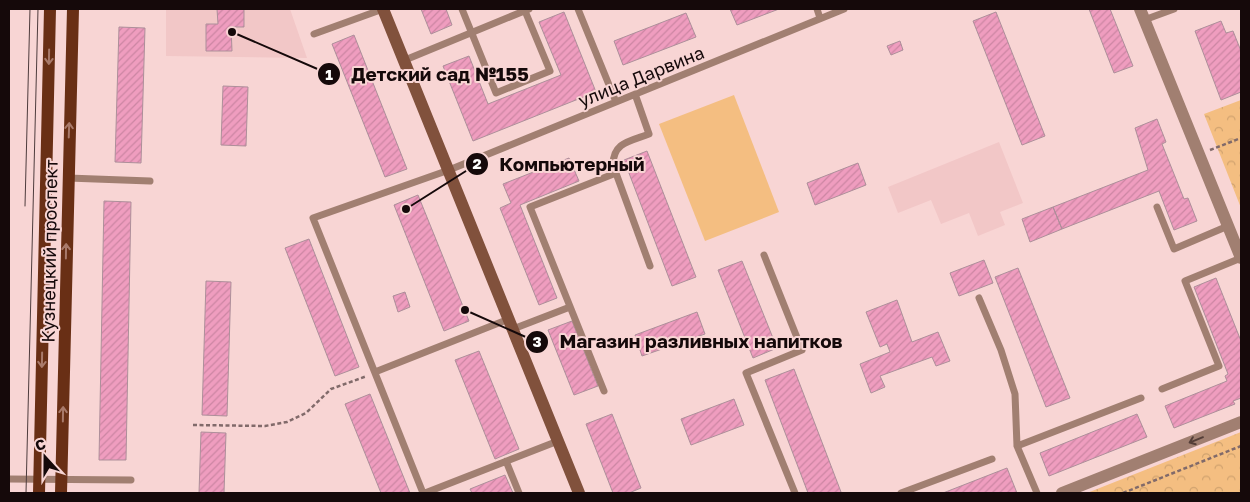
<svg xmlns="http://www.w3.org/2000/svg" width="1250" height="502" font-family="'Golos Text',sans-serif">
<defs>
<pattern id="forest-crowns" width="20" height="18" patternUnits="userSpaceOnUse" patternTransform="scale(1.25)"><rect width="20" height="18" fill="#f4be81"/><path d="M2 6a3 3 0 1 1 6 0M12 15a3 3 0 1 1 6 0" fill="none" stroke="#d0a26e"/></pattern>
<pattern id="building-hatch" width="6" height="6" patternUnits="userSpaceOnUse" patternTransform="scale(1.25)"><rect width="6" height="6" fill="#ef9dbf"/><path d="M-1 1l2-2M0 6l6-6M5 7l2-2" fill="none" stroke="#cc86a3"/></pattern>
</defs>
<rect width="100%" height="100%" fill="#f8d5d4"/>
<!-- built -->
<path fill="#f2c7c7" d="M166 9H290L307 58 166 56Z
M999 142 1023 203 1000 212 1005 225 978 236 969 213 941 224 931 200 898 213 888 187Z"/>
<!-- forest -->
<path fill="url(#forest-crowns)" d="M1241 100V208L1204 114Z
M1241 432V493H1087Z"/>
<!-- garden -->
<path fill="#f4be81" d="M734 95 779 212 705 241 659 124Z"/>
<!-- building -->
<path fill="url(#building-hatch)" stroke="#ad8f9a" d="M217 9H244V27H231L232 51H206V24H218Z
M421 9H446L452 25 431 34Z
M730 9H779L737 25Z
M1089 9H1110L1133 66 1114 73Z
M564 12 596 92 473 141 443 66 469 56 488 104 561 75 539 22Z
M996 12 1045 136 1022 145 973 21Z
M686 13 696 37 623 65 614 41Z
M1221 21 1226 33 1233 31 1241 51V92L1221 100 1195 31Z
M119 27 145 28 141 163 115 162Z
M354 35 407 169 385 177 332 44Z
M900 41 903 50 891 55 887 46Z
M223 86 248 87 246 146 221 145Z
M1157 119 1166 142 1162 144 1184 199 1188 198 1197 221 1174 230 1159 191 1062 229 1053 207 1148 170 1135 128Z
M647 151 696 277 672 286 624 160Z
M569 158 579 181 520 205 557 298 539 305 500 208 511 203 503 184Z
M858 163 866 185 815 205 807 183Z
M418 195 469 321 444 331 394 205Z
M104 201 131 202 126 460H99Z
M1053 207 1062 229 1030 242 1022 219Z
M309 239 359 367 335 376 285 248Z
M984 260 993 283 959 296 950 273Z
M742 261 777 348 753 358 718 270Z
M1018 268 1070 398 1046 407 995 277Z
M1216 278 1241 341V398L1233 401 1235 404 1174 428 1165 406 1227 381 1225 376 1228 374 1194 287Z
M206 281 231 282 227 416 202 415Z
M405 292 410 307 398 312 393 296Z
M897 300 912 342 938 332 950 361 936 366 932 357 880 376 885 387 871 393 860 364 890 352 887 344 880 347 866 312Z
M697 312 705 334 642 356 635 335Z
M572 321 598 386 574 395 548 330Z
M479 351 519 449 495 459 455 360Z
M794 369 841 492 838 493H808L765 380Z
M370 394 410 493H381L345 404Z
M734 399 744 425 691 445 681 419Z
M612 414 641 488 629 493H613L586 424Z
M1137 414 1147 437 1049 476 1040 453Z
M201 432 226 433 224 493H199Z
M1007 468 1017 493H943Z
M505 475 513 493H472L470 489Z"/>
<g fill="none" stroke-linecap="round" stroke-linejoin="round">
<!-- path -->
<path stroke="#816a6a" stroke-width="2.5" stroke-dasharray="4 2.5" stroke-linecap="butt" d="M1210 150 1241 138
M193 425 265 426 287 422 306 413 331 389 367 376
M1123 493 1241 446"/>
<!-- lane -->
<path stroke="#a17f71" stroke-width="7" d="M462 9 496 93 550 71 525 11
M578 9 616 102
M817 9 820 18
M1144 20 1174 9
M314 34 383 9
M405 60 529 9
M635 94 649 134C631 141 613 142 613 165L650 266
M68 178 150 181
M1157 207 1174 249 1228 226
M764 255 802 350 746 373 795 493
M979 298 1001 350 1015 394 1017 446 1037 493
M513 329 570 307
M375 372 509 319
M1162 389 1219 366 1185 281 1241 258
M604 391 530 207 616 173
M1017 446 1141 398
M506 461 519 493
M9 479 131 480
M423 493 313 218 449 170 844 9
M425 493 558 441
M901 493 992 459"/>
<!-- street -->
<path stroke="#a17f71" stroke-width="12" d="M1140 9 1241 258
M1062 493 1241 422"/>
<!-- secondary -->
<path stroke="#81513c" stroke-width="12" d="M383 9 579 493"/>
<!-- primary -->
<path stroke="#692f15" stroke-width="12" d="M39 493 50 9
M61 493 73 9"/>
<!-- tram -->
<path stroke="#4e3c3d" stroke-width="1" d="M25 206 30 9
M26 493 38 9"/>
</g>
<!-- one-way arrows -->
<defs><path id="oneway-shaft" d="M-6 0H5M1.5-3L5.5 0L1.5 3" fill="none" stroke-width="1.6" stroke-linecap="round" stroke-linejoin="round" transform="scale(1.25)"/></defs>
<g stroke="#a97a6b">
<use href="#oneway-shaft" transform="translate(49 57) rotate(91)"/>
<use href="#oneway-shaft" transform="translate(69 130) rotate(-88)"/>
<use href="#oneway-shaft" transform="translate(66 251) rotate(-89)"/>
<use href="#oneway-shaft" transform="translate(42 360) rotate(91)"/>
<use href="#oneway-shaft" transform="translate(63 414) rotate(-89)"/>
</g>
<use stroke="#543e38" href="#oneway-shaft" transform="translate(1196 440) rotate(158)"/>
<g text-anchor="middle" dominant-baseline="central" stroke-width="4" stroke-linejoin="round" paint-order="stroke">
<!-- street labels -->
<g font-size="18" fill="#15090a" stroke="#f8d5d4">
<text transform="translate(641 76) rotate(-22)">улица Дарвина</text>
<text transform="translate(49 251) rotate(-89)">Кузнецкий проспект</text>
</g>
</g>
<!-- callouts -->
<path fill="none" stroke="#15090a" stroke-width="2" d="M232 32L329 74M406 209L477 164M465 310L537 342"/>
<g fill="#15090a" stroke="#f8d5d4" stroke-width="2">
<circle cx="232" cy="32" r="5"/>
<circle cx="406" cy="209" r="5"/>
<circle cx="465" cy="310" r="5"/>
<circle cx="329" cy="74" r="12"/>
<circle cx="477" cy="164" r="12"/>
<circle cx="537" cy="342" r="12"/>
</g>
<g font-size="15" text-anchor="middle" font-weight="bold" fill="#fff">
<text x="329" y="80">1</text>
<text x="477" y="169">2</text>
<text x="537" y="347">3</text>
</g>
<g font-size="19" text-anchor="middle" font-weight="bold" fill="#15090a" stroke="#f8d5d4" stroke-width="4" stroke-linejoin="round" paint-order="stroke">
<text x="440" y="81">Детский сад №155</text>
<text x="572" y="171">Компьютерный</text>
<text x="701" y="348">Магазин разливных напитков</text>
</g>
<!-- border -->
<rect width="1250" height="502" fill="none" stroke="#15090a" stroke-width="20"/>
<!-- north arrow -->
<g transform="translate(45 457) rotate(339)" stroke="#f8d5d4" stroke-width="4" paint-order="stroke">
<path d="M0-4L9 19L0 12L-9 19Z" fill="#15090a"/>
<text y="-8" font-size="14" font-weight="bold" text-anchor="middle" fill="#15090a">С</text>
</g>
</svg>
